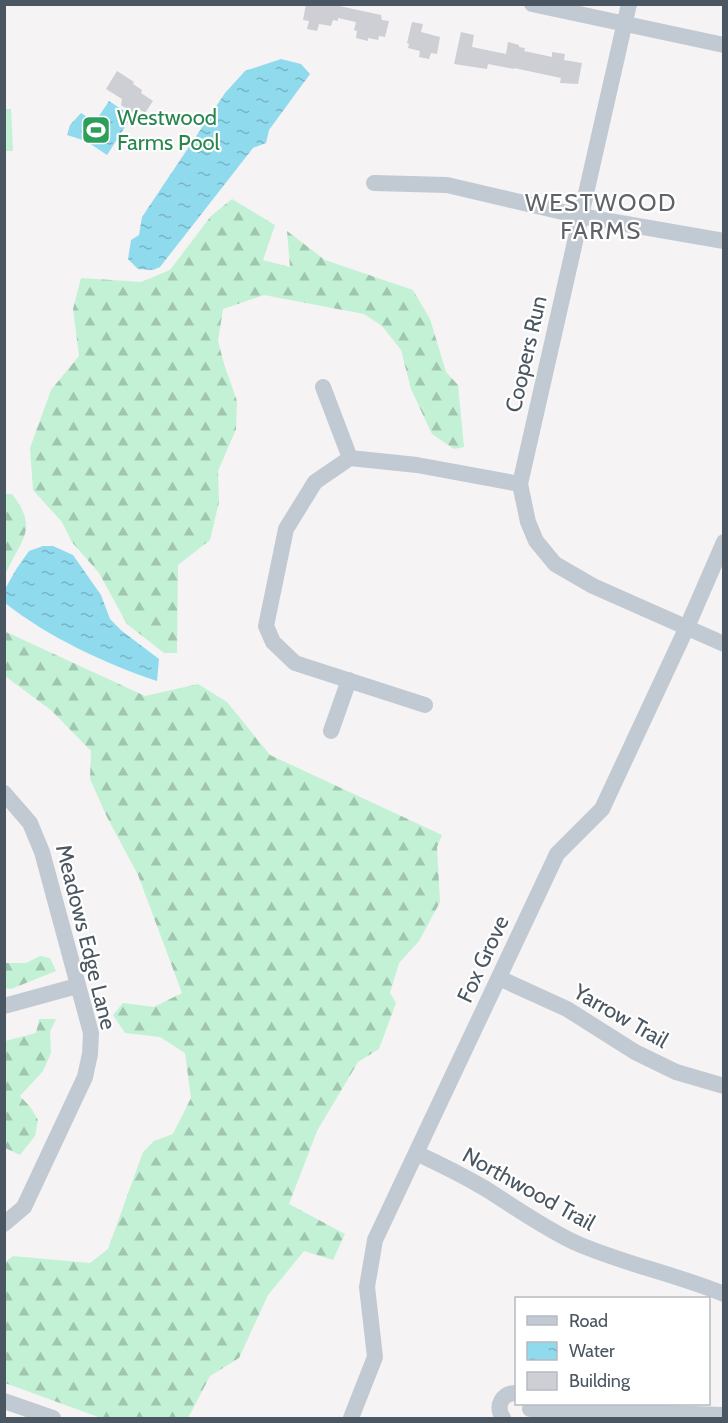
<svg xmlns="http://www.w3.org/2000/svg" width="728" height="1423" font-family="Cabin,sans-serif">
<defs>
<pattern id="forest-firs" width="22" height="20" patternUnits="userSpaceOnUse" patternTransform="scale(1.5)"><rect width="22" height="20" fill="#c3f1d5"/><path d="M5 1l3.5 6h-7zM16 11l3.5 6h-7z" fill="#a0c6b0"/></pattern>
<pattern id="water-ripples" width="26" height="14" patternUnits="userSpaceOnUse" patternTransform="scale(1.5)"><rect width="26" height="14" fill="#90daee"/><path d="M2 4q2-2 4 0t4 0M15 11q2-2 4 0t4 0" fill="none" stroke="#78b4c4"/></pattern>
</defs>
<rect width="100%" height="100%" fill="#f5f3f3"/>
<!-- grass -->
<path fill="#c3f1d5" d="M5 109H11L13 151H5Z"/>
<!-- forest -->
<path fill="url(#forest-firs)" d="M232 199 275 225 263 260 290 267 287 231 325 260 413 290 430 319 446 372 458 385 464 447 454 449 432 434 411 389 401 350 382 326 364 314 264 295 223 309 218 341 224 364 237 401 236 429 218 471 219 502 210 540 178 565 177 653H164L127 624 99 573 72 542 62 522 33 490 30 448 51 390 79 356 73 309 81 278 141 282 170 270 211 216Z
M5 494H12C40 530 20 540 5 575Z
M4 631 145 696 198 684 227 702 270 755 442 835 437 847 440 902 419 941 399 963 390 993 396 1003 379 1049 358 1062 317 1131 289 1204 345 1234 333 1260 304 1251 268 1295 239 1358 210 1376 188 1418H101L5 1383V1262L13 1256 90 1263 108 1249 143 1152 154 1141 173 1134 191 1098 185 1053 160 1037 125 1033 113 1015 123 1003 154 1007 182 993 138 875 107 817 90 779 91 751 52 711 5 676Z
M40 956 50 958 56 971 11 989 5 988V963H26Z
M39 1019H56L50 1032 51 1053 43 1071 20 1096 31 1108 38 1120 35 1136 20 1155 5 1148V1041L36 1033Z"/>
<!-- water -->
<path fill="url(#water-ripples)" d="M281 59 301 64 310 74 269 130 266 143 253 148 160 267 153 270 138 269 128 259 131 240 139 235 142 217 225 93 245 71Z
M109 101 132 116 107 155 86 141 67 135 70 125 81 113 95 122Z
M43 546H53L73 555 101 595 110 619 122 631 159 659 157 681C106 664 48 637 5 603V589L17 568 29 551Z"/>
<!-- building -->
<path fill="#cdcfd5" d="M306 4 323 6 324 4H330L381 15 382 20 389 21 385 37 379 36 378 40 368 38V41L356 38 357 31 354 30 356 22 338 18V21L333 20 331 26 319 24 317 31 307 29 309 21 303 20Z
M412 22 423 24 421 32 440 37 437 54 431 53 429 59 419 57 420 51 408 48 409 44 407 43Z
M461 32 474 35 472 47 506 54 508 42 519 45V47L525 48 524 51 552 57V52L565 54 564 60 582 63 578 84 560 83 561 78 514 68V69L488 64 487 69 454 64Z
M117 71 134 82 133 84 142 90 141 93 153 101 145 113 137 108 133 113 121 105 122 99 106 89Z"/>
<g fill="none" stroke-linecap="round" stroke-linejoin="round">
<!-- minor -->
<path stroke="#c1cad2" stroke-width="16" d="M532 4 724 45
M629 4 520 484 528 522 536 541 555 564 593 586 724 644
M374 183 447 185 580 216 724 241
M323 387 350 458
M425 705 295 663 273 642 266 626 286 529 315 482 350 458 417 465 520 484
M331 731 349 680
M4 793 30 823 42 852 91 1033 90 1054 85 1077 24 1207 4 1224
M499 978 567 1009 635 1052 676 1072 724 1086
M4 1006 77 986
M416 1153C440 1164 464 1176 486 1189 516 1208 544 1228 576 1243 624 1264 675 1274 724 1294
M4 1401 53 1418
M530 1409 724 1415
M351 1418 375 1357 367 1287 375 1240 557 854 602 809 687 627 724 542
M503 1418C495 1406 502 1393 516 1393"/>
</g>
<!-- icons -->
<defs>
<g id="stadium-square" transform="scale(1.5)"><rect x="-9" y="-9" width="18" height="18" rx="4" fill="#2e9e5b" stroke="#fff"/><path d="M0-5a6.5 5 0 1 0 0 10a6.5 5 0 1 0 0-10ZM-3.5-1.8h7v3.6h-7Z" fill="#fff"/></g>
</defs>
<g fill-rule="evenodd">
<use href="#stadium-square" x="96" y="130"/>
</g>
<g text-anchor="middle" dominant-baseline="central" stroke-width="4.5" stroke-linejoin="round" paint-order="stroke">
<!-- leisure labels -->
<g font-size="22" fill="#27864d" stroke="#fff" text-anchor="start">
<text x="117" y="117">Westwood<tspan x="117" dy="25">Farms Pool</tspan></text>
</g>
<!-- street labels -->
<g font-size="22" fill="#4a5661" stroke="#fff">
<text transform="translate(526 354) rotate(-77)">Coopers Run</text>
<text transform="translate(86 937) rotate(76)">Meadows Edge Lane</text>
<text transform="translate(483 959) rotate(-65)">Fox Grove</text>
<text transform="translate(621 1016) rotate(30)">Yarrow Trail</text>
<text transform="translate(529 1189) rotate(29)">Northwood Trail</text>
</g>
<!-- neighbourhood labels -->
<g font-size="24" letter-spacing="1.5" fill="#5f6368" stroke="#fff">
<text x="601" y="202">WESTWOOD<tspan x="601" dy="28">FARMS</tspan></text>
</g>
</g>
<!-- border -->
<rect width="728" height="1423" fill="none" stroke="#4a5661" stroke-width="12"/>
<!-- legend -->
<rect x="515" y="1297" width="195" height="108" fill="#ffffff" stroke="#b7bbc0" stroke-width="1.5"/>
<rect x="527" y="1316" width="30" height="9" fill="#c1cad2" stroke="#b7bbc0" stroke-width="1.5"/>
<text x="569" y="1327" font-size="18" fill="#4a5661">Road</text>
<rect x="527" y="1342" width="30" height="18" fill="url(#water-ripples)" stroke="#b7bbc0" stroke-width="1.5"/>
<text x="569" y="1357" font-size="18" fill="#4a5661">Water</text>
<rect x="527" y="1372" width="30" height="18" fill="#cdcfd5" stroke="#b7bbc0" stroke-width="1.5"/>
<text x="569" y="1387" font-size="18" fill="#4a5661">Building</text>
</svg>
